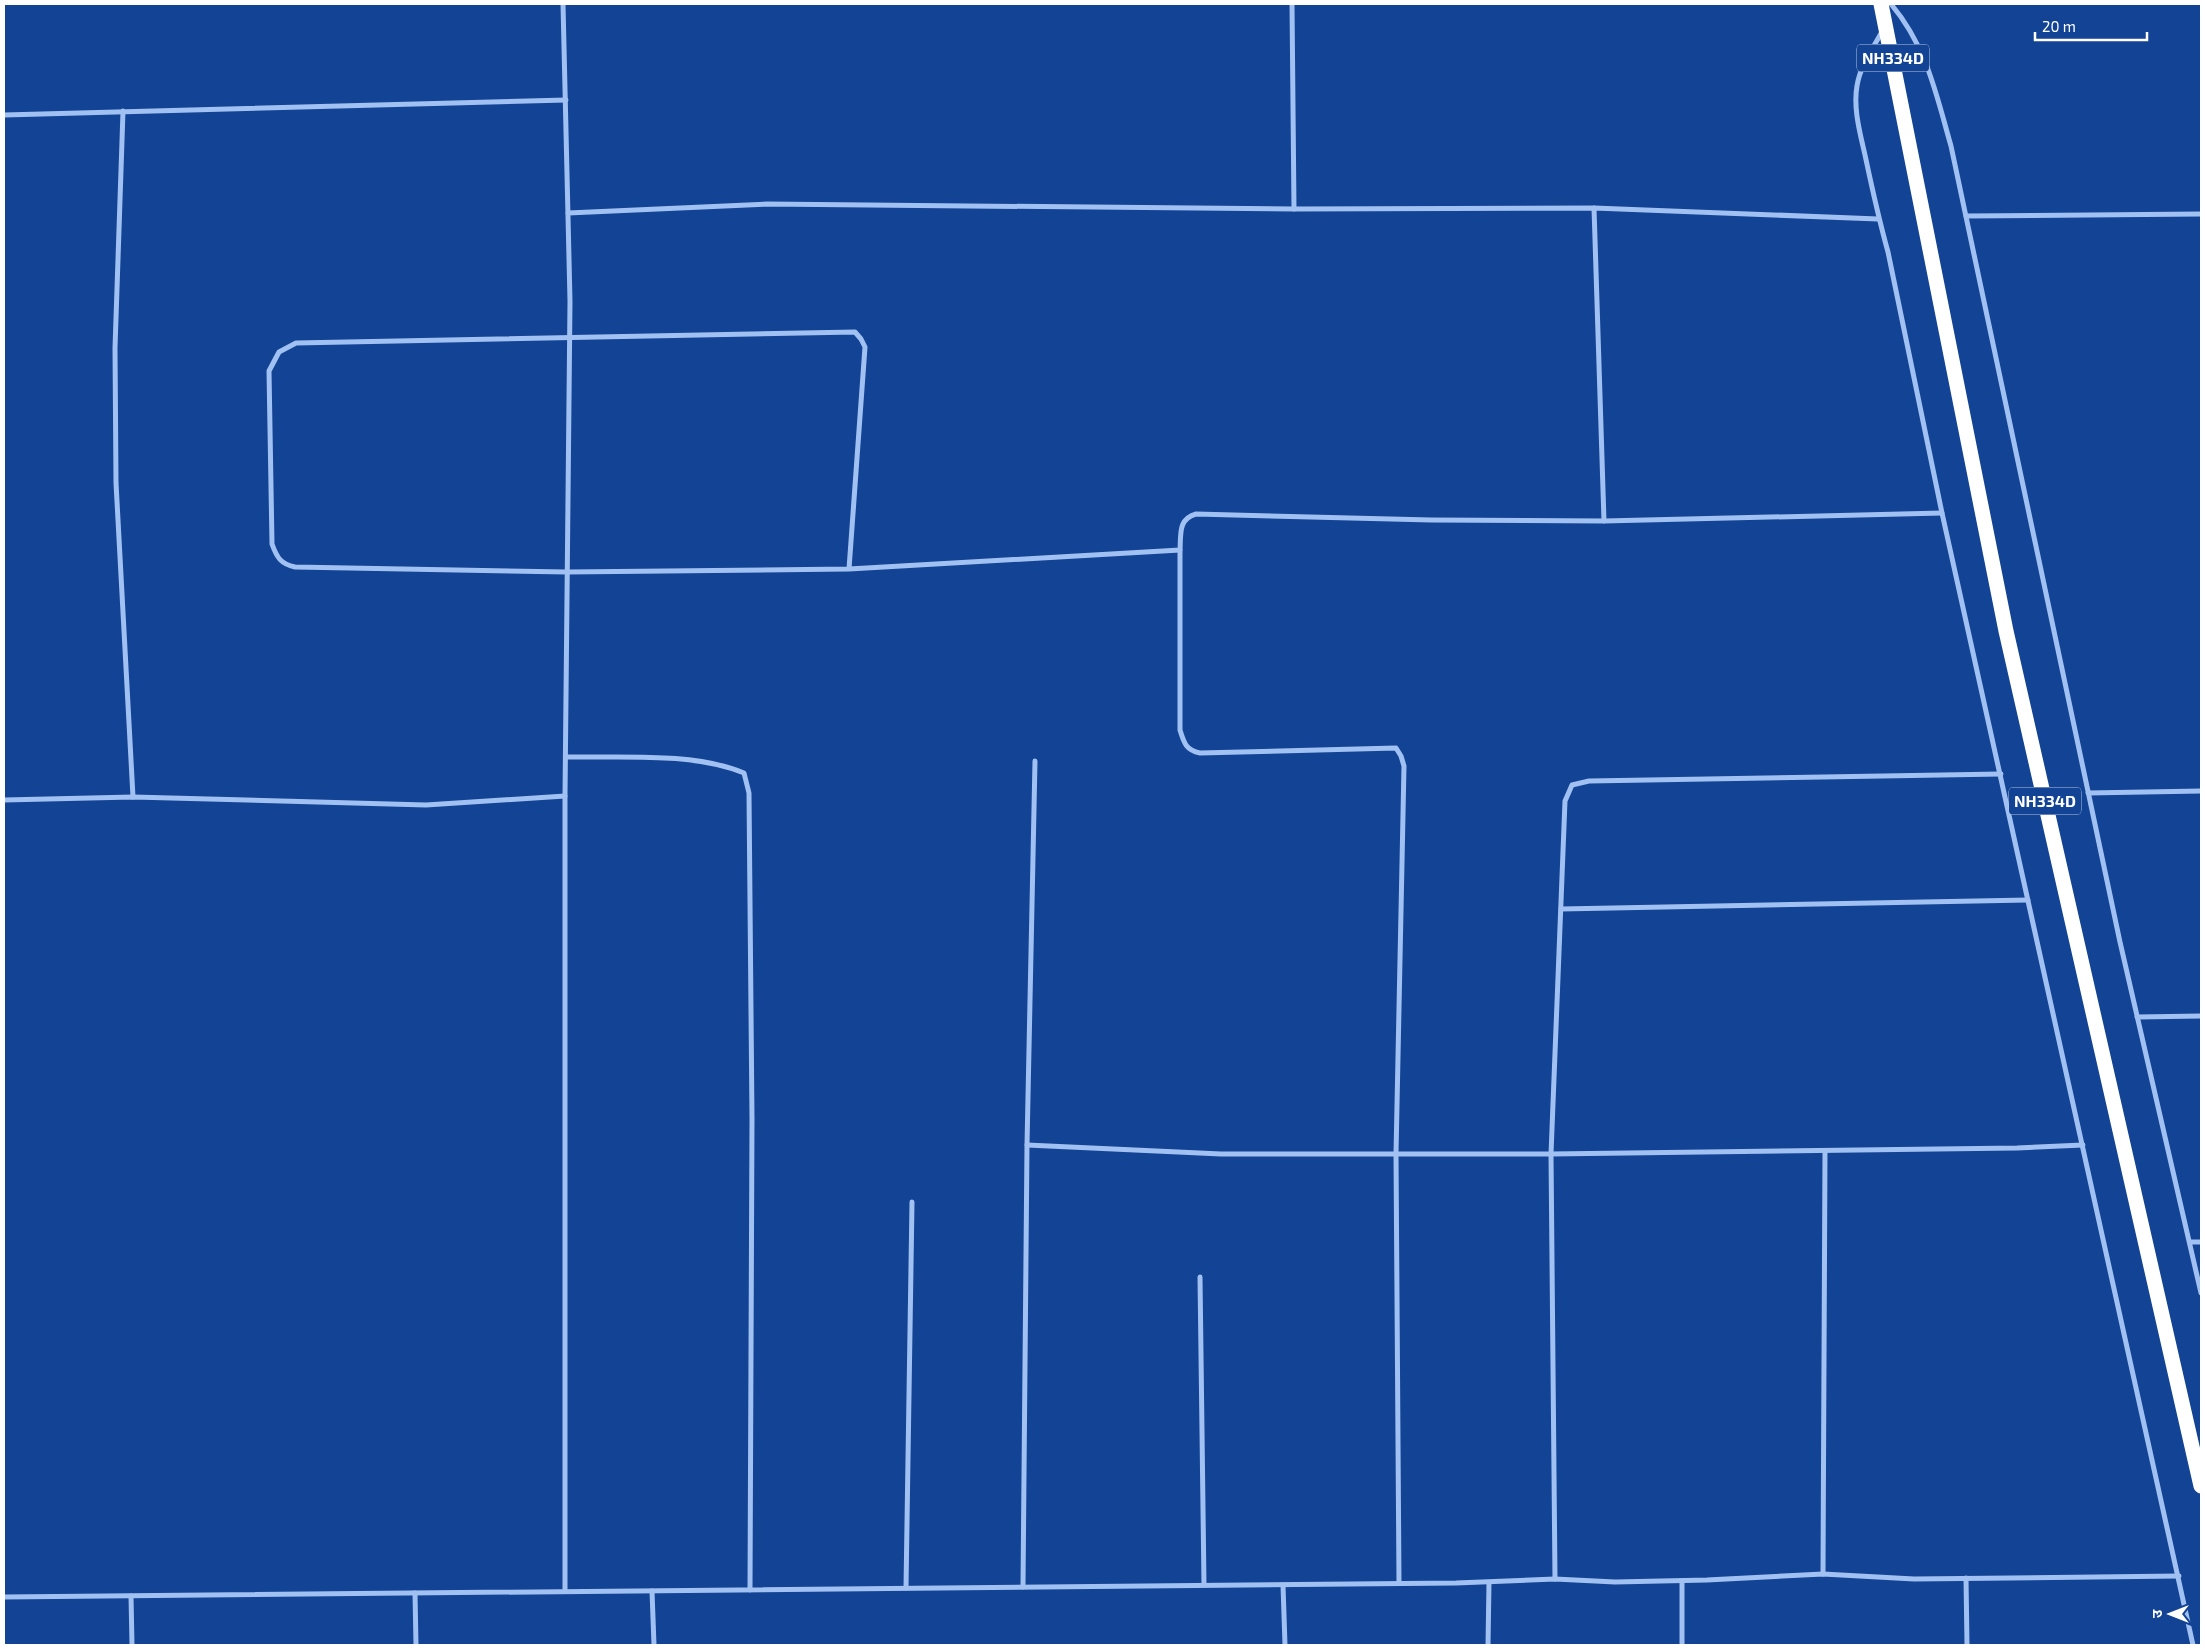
<svg xmlns="http://www.w3.org/2000/svg" width="2205" height="1649" font-family="'Exo 2','Noto Sans Devanagari',sans-serif">
<style>
.lines{fill:none;stroke-linecap:round;stroke-linejoin:round}
.street{stroke:#a1c1f2;stroke-width:5}
.highway{stroke:#fff;stroke-width:15}
.labels{text-anchor:middle;stroke-width:4.5;stroke-linejoin:round;paint-order:stroke}
.shield{fill:#124394;stroke:#b8c7df;stroke-width:1}
.shield-label{font-size:16px;font-weight:bold;fill:#fff}
</style>
<rect width="100%" height="100%" fill="#124394"/>
<g class="lines">
<!-- street -->
<g class="street">
<path d="M 563,4 L 570,301 L 565,796 L 565,1591"/>
<path d="M 1292,4 L 1294,209"/>
<path d="M 1891,4 C 1927,47 1936,94 1951,146 L 2120,942 L 2201,1293"/>
<path d="M 1883,30 C 1873,48 1860,66 1857,86 C 1853,108 1860,133 1865,155 C 1872,188 1879,220 1888,252 L 1942,513 L 2193,1645"/>
<path d="M 123,111 L 115,348 L 116,483 L 133,797"/>
<path d="M 4,115 L 566,100"/>
<path d="M 1594,208 L 1604,521"/>
<path d="M 568,213 L 767,204 L 1294,209 L 1594,208 L 1878,219"/>
<path d="M 1966,216 L 2201,214"/>
<path d="M 1180,550 L 1180,730 C 1184,743 1186,750 1200,753 L 1396,748 L 1401,756 L 1404,766 L 1396,1154 L 1399,1583"/>
<path d="M 849,569 L 865,347 L 861,339 L 855,332 L 296,343 L 279,352 L 269,371 L 272,544 C 277,558 281,564 295,567 L 567,572 L 849,569 L 1180,550 C 1181,534 1178,519 1196,514 L 1431,520 L 1604,521 L 1942,513"/>
<path d="M 566,757 C 620,758 694,752 744,773 L 749,793 L 752,1119 L 750,1590"/>
<path d="M 2088,793 L 2201,791"/>
<path d="M 4,800 L 133,797 L 426,805 L 565,796"/>
<path d="M 1561,909 L 2028,900"/>
<path d="M 2137,1017 L 2201,1016"/>
<path d="M 1027,1145 L 1221,1154 L 1551,1154 L 2017,1148 L 2083,1145"/>
<path d="M 2191,1242 L 2201,1242"/>
<path d="M 1200,1277 L 1204,1585"/>
<path d="M 1823,1574 L 1825,1151"/>
<path d="M 1966,1578 L 1967,1645"/>
<path d="M 1555,1579 L 1551,1154 L 1565,801 L 1572,785 L 1589,781 L 2001,774"/>
<path d="M 1682,1581 L 1682,1645"/>
<path d="M 1283,1585 L 1285,1645"/>
<path d="M 1023,1587 L 1027,1145 L 1035,761"/>
<path d="M 906,1588 L 912,1202"/>
<path d="M 652,1591 L 654,1645"/>
<path d="M 415,1593 L 416,1645"/>
<path d="M 131,1596 L 132,1645"/>
<path d="M 4,1597 L 1456,1583 L 1555,1579 L 1615,1582 L 1707,1580 L 1823,1574 L 1914,1579 L 2179,1576"/>
<path d="M 1488,1645 L 1489,1583"/>
</g>
<!-- highway -->
<path class="highway" d="M 1881,4 L 2006,631 L 2201,1486"/>
</g>
<g class="labels">
<!-- shield labels -->
<g class="shield">
<rect x="1857" y="44.5" width="72" height="27" rx="4"/>
<rect x="2009" y="787.5" width="72" height="27" rx="4"/>
</g>
<g class="shield-label">
<text x="1893" y="64">NH334D</text>
<text x="2045" y="807">NH334D</text>
</g>
</g>
<!-- border -->
<rect width="2205" height="1649" fill="none" stroke="#ffffff" stroke-width="10"/>
<!-- north arrow -->
<g transform="translate(2170 1614) rotate(270)" stroke="#124394" stroke-width="4" paint-order="stroke">
<path d="M0-4L9 19L0 12L-9 19Z" fill="#ffffff"/>
<text y="-8" font-size="14" font-weight="bold" text-anchor="middle" fill="#ffffff">उ</text>
</g>
<!-- scale -->
<path d="M2035 32v8h112v-8" fill="none" stroke="#ffffff" stroke-width="2.5"/>
<text x="2042" y="32" font-size="15" fill="#ffffff" stroke="#124394" stroke-width="4" paint-order="stroke">20 m</text>
</svg>
